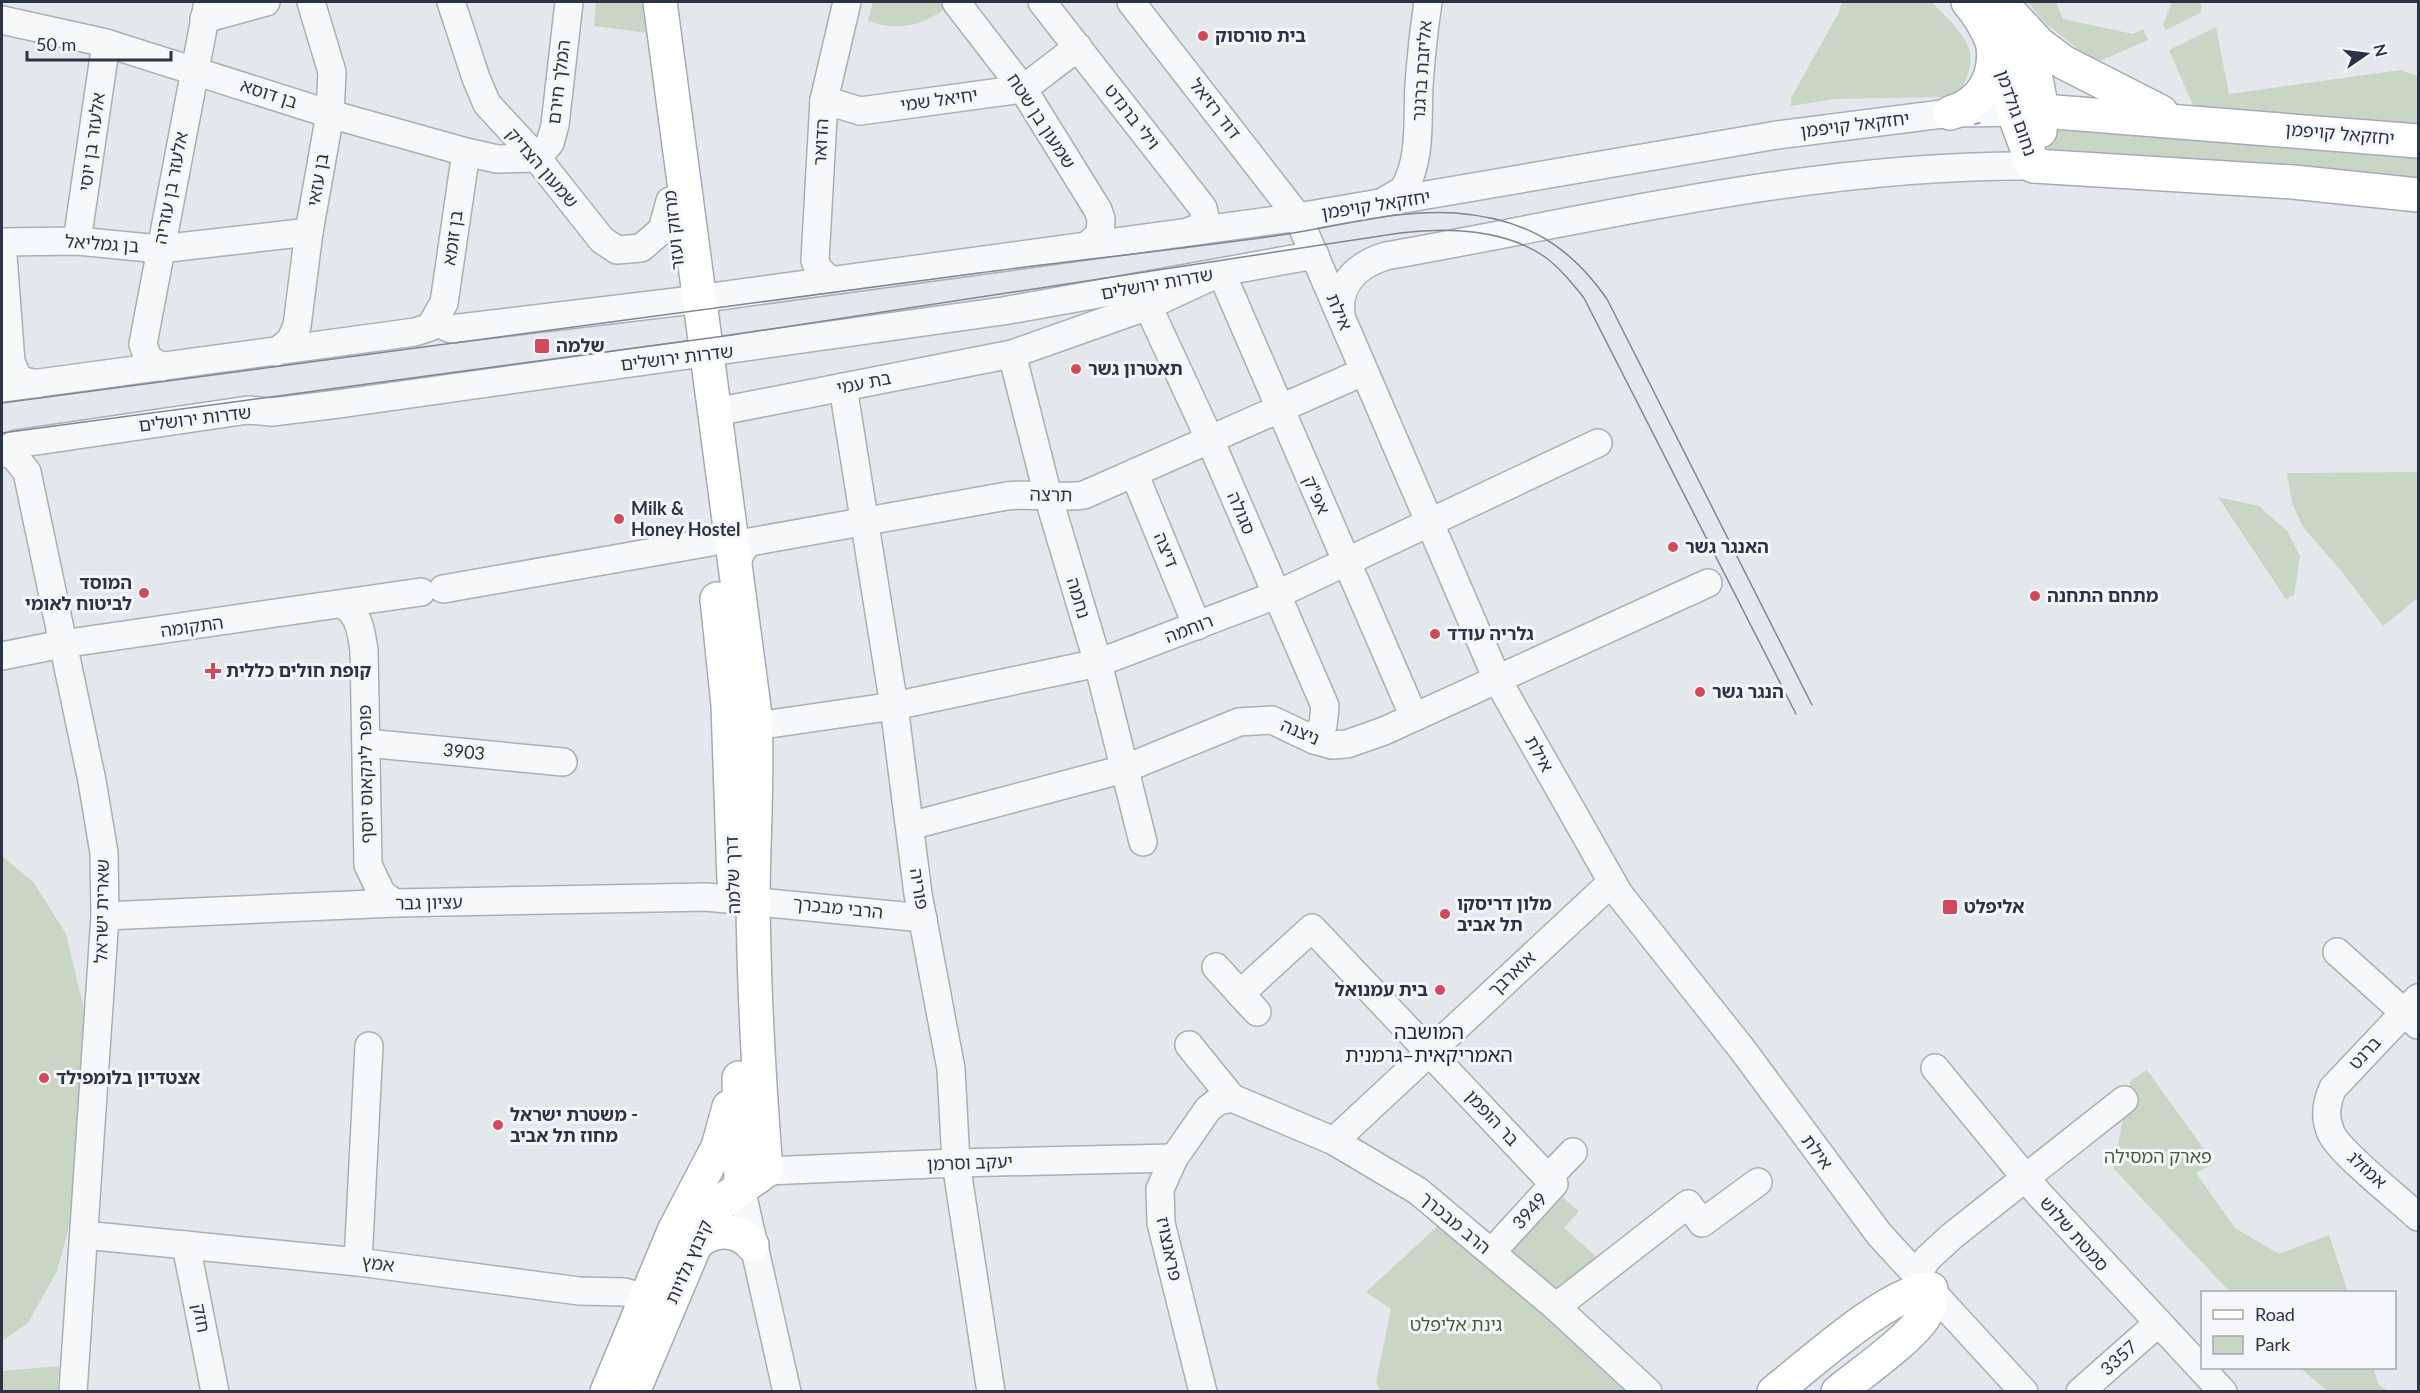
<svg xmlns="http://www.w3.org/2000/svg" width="2420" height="1393" font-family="Lato,'Noto Sans Hebrew',sans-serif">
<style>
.green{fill:#c9d6c5}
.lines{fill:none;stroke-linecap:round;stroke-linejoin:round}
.minor-casing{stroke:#a9aeb7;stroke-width:30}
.major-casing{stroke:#a3abb8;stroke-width:36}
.minor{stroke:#f7f8fa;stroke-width:27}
.major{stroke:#fff;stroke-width:33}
.tram{stroke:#7d8696;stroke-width:1.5}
.poi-dot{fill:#d1495b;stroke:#f4f6f9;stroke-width:2}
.labels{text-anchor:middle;stroke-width:6;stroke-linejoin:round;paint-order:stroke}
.poi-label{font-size:18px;font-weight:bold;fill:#2b3445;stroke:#f4f6f9;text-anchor:start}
.street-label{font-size:18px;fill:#2b3445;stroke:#f4f6f9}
.park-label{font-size:18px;fill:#3f6138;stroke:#f4f6f9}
.neighbourhood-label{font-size:20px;fill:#1d2536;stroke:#f4f6f9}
</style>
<rect width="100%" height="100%" fill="#e4e7ec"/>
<!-- green -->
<g class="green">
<path d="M 596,2 L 651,2 L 656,34 L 594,26 Z"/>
<path d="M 873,2 L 948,2 L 950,4 C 926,26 898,32 868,21 Z"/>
<path d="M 1842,2 L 1932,2 C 1960,33 1986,48 1960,91 L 1941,97 L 1834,99 L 1791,106 L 1791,98 L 1838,14 Z"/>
<path d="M 2028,2 L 2056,2 L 2063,19 L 2133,34 L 2143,29 L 2148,40 L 2095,63 L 2044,22 Z"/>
<path d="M 2172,2 L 2199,2 L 2202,7 L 2200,13 L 2166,30 L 2163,25 Z"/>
<path d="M 2216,27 L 2229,94 L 2400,70 L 2418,76 L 2418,130 L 2196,112 L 2169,50 Z"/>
<path d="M 2050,123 L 2418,151 L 2418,186 L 2045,158 L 2049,145 Z"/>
<path d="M 2418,472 L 2418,598 L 2383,626 L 2343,573 L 2303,527 L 2292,503 L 2287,473 Z"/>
<path d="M 2218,497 L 2259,506 L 2287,531 L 2300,556 L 2294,595 L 2286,599 Z"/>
<path d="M 2,856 L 34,883 L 66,934 L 85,1014 L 87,1114 L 70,1224 L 57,1271 L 28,1323 L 2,1341 Z"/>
<path d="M 2147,1070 L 2214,1163 L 2196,1173 L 2235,1228 L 2279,1254 L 2329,1235 L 2348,1292 L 2230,1292 L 2113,1168 L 2131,1080 Z"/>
<path d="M 1560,1195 L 1579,1211 L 1564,1228 L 1597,1257 L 1553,1292 L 1511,1251 Z"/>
<path d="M 1441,1223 L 1632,1391 L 1380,1391 L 1376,1382 L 1391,1309 L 1366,1292 Z"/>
<path d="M 59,1366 L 58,1391 L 2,1391 L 2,1371 Z"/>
<path d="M 2300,1368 L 2373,1368 L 2379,1385 L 2388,1391 L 2328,1391 Z"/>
</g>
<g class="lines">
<!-- minor casing -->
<g class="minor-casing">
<g id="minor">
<path d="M 451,2 L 476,78 L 487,104 L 537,158 L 602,240 L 617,250 L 641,248 L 662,230 L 670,201"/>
<path d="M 956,2 L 1023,89 L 1098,210 L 1101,219 L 1100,234 L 1088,245"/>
<path d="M 1042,2 L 1203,208 L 1206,222 L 1200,228 L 1192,230"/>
<path d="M 1131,2 L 1298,217 L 1497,679 L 1619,894 L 1742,1049 L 1879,1234 L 2024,1392"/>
<path d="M 204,19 L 266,2"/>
<path d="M 2,20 L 106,43 L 330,114 L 466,152 L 497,159 L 537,158"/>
<path d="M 824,100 L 860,111 L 1023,89 L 1078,47"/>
<path d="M 537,158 L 550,143 L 555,125 L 569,2"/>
<path d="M 1381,203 L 1403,190 C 1422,161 1417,119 1419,85 C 1421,57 1424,29 1428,2"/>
<path d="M 77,241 L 106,43"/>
<path d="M 2,242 L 77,241 L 160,249 L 309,232"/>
<path d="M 2,242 L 11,362 L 19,380 L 37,384"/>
<path d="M 829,279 L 818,269 L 815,260 L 824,100 L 847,2"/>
<path d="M 1141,291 L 1210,440 L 1325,706 L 1323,725 L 1314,740"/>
<path d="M 1341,315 C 1337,283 1357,265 1386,256 C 1600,218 1815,164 2034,166"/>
<path d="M 435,322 L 451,329 L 676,302 L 1298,217 L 1777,135 L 1950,113 L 2033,112"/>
<path d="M 276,352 L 290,341 L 297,326 L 309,232 L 330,114 L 332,72 L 311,2"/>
<path d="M 1012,354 L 1048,496 L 1098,663 L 1143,842"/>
<path d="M 162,367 L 148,358 L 143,344 L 208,2"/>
<path d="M 843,387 L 894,706 L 918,894 L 951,1069 L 956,1163 L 991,1392"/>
<path d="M 2,388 L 415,332 L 430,327 L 444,303 L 466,152"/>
<path d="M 716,412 L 1012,354 L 1148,306 L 1221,272 L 1414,717"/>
<path d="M 2,451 L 16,444 L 248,410 L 272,412 L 338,404 L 1003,311 L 1315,255"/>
<path d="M 2,451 L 15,457 L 27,472 L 92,781 L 104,853 L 105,916 L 73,1392"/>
<path d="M 1134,473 L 1197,626"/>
<path d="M 735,571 L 741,551 L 750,542 L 1007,496 C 1033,493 1058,499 1084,495 L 1363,372"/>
<path d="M 443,589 L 711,542"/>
<path d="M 344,605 C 360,616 361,632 364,650 L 368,865 L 382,894 L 395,903"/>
<path d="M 2,656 L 62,644 L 421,592"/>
<path d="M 755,715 L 761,722 L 770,724 L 894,706 L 1098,663 L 1276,595 L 1598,443"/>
<path d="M 366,743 L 563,762"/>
<path d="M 910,826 L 1124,769 L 1239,722 L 1272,720 L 1314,740 L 1332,745 L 1347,744 L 1384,731 L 1708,583"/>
<path d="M 105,916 L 395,903 L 706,897 L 923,918"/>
<path d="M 2337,952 L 2418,1025"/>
<path d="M 1216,967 L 1257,1012"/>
<path d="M 1240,994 L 1312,928 L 1548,1178"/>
<path d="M 2418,998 L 2333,1088 C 2326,1103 2324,1117 2331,1133 C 2340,1153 2399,1199 2418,1217"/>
<path d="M 1189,1045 L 1232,1098 L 1334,1141 L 1418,1191 L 1556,1307 L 1648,1392"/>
<path d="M 1935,1068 L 2039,1194 L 2223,1392"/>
<path d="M 1334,1141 L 1612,882"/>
<path d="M 766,1171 L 956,1163 L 1174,1158"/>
<path d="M 741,1188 L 787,1392"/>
<path d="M 84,1235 L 358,1262 L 579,1291 L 625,1292 L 666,1305"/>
<path d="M 1500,1243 L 1554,1184 L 1548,1178 L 1573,1152"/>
<path d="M 186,1245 L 215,1392"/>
<path d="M 358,1262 L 369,1046"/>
<path d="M 1918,1274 L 1927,1259 L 1952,1236 L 2124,1100"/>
<path d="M 1556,1307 L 1688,1204 L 1702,1223 L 1758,1182"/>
<path d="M 1203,1392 L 1161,1223 L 1160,1189 L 1174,1158 L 1208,1109 L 1218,1101 L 1232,1098"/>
<path d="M 2080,1392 L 2157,1324"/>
</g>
</g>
<!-- major casing -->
<g class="major-casing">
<g id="major">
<path d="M 660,2 L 755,715 C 758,778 753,840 753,902 C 754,992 759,1082 766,1171"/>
<path d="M 1968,2 C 1996,33 2002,75 2014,113 C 2020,131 2027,148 2034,166"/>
<path d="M 2004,6 L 2039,44 L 2063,62 L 2161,112"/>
<path d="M 2015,26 C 2031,57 2045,97 2040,131"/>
<path d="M 2043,111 L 2418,141"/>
<path d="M 1950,113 C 1982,104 1997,77 1993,45"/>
<path d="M 2034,166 L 2293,182 L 2418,195"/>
<path d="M 717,599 L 728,705 L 734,880"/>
<path d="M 739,1078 L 741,1188"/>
<path d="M 694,1246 C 709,1229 736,1226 752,1245"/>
<path d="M 607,1392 L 674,1231 L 718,1147 L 729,1107"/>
<path d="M 633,1392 L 707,1217 L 729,1196 L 759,1176"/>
<path d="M 1774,1392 C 1809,1365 1890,1290 1931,1289 C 1931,1297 1931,1304 1927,1312 C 1915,1336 1861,1373 1838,1392"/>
</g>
</g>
<!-- minor -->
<use href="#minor" class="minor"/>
<!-- major -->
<use href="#major" class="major"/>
<!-- tram -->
<g class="tram">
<path d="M 1975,124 L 1980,123"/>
<path d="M 2,403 C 327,360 653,319 979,273 C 1077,260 1176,250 1274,236 C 1333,228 1395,209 1455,213 C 1523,218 1568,243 1607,299 L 1812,705"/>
<path d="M 2,433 L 732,335 L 1400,233 C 1447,227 1505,229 1545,257 C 1560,268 1572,283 1584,298 L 1796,714"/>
</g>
</g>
<!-- markers -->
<g class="poi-dot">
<circle cx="1203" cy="36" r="6"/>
<rect x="534" y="338" width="16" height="16" rx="3"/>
<circle cx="1076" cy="369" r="6"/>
<circle cx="619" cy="519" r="6"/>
<circle cx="1673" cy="547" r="6"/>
<circle cx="144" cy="593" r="6"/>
<circle cx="2035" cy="596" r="6"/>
<circle cx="1435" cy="634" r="6"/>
<path d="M210 662h6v6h6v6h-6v6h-6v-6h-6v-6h6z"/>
<circle cx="1700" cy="692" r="6"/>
<rect x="1942" y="899" width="16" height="16" rx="3"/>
<circle cx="1445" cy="914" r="6"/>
<circle cx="1440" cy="990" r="6"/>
<circle cx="44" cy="1078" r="6"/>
<circle cx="498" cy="1125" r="6"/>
</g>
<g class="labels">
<!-- poi labels -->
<g class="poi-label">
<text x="1215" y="42">בית סורסוק</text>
<text x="556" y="352">שלמה</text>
<text x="1088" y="375">תאטרון גשר</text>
<text x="631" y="515">Milk &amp;<tspan x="631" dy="21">Honey Hostel</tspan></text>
<text x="1685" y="553">האנגר גשר</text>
<text x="132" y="589" text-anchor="end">המוסד<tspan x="132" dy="21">לביטוח לאומי</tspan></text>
<text x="2047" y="602">מתחם התחנה</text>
<text x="1447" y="640">גלריה עודד</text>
<text x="226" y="677">קופת חולים כללית</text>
<text x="1712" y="698">הנגר גשר</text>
<text x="1457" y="910">מלון דריסקו<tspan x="1457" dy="21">תל אביב</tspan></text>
<text x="1964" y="913">אליפלט</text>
<text x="1428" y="996" text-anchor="end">בית עמנואל</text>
<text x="56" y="1084">אצטדיון בלומפילד</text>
<text x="510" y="1121">משטרת ישראל -<tspan x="510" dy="21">מחוז תל אביב</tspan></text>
</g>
<!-- street labels -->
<g class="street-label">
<text transform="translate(1422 71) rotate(-86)" y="6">אליזבת ברגנר</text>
<text transform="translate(559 82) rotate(-83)" y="6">המלך חירם</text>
<text transform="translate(269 94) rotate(18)" y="6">בן דוסא</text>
<text transform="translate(939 100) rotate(-8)" y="6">יחיאל שמי</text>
<text transform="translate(1215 109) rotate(52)" y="6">דוד רזיאל</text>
<text transform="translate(2016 113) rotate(71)" y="6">נחום גולדמן</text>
<text transform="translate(1132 117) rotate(52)" y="6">וילי ברנדט</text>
<text transform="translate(1041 121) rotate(57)" y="6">שמעון בן שטח</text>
<text transform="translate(1855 125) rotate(-7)" y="6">יחזקאל קויפמן</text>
<text transform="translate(2340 134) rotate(5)" y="6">יחזקאל קויפמן</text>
<text transform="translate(92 142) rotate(-82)" y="6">אלעזר בן יוסי</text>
<text transform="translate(821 142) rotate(-87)" y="6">הדואר</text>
<text transform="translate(542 168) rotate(49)" y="6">שמעון הצדיק</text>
<text transform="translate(318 180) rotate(-80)" y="6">בן עזאי</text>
<text transform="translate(171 188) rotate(-79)" y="6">אלעזר בן עזריה</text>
<text transform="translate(1376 205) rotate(-9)" y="6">יחזקאל קויפמן</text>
<text transform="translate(674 230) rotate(-96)" y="6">מרזוק ועזר</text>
<text transform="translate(453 238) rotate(-82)" y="6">בן זומא</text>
<text transform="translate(102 244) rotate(4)" y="6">בן גמליאל</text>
<text transform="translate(1157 284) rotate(-10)" y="6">שדרות ירושלים</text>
<text transform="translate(1339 312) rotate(67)" y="6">אילת</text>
<text transform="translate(677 358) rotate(-7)" y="6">שדרות ירושלים</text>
<text transform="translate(864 383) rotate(-11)" y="6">בת עמי</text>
<text transform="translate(195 419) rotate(-7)" y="6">שדרות ירושלים</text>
<text transform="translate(1051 495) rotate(1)" y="6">תרצה</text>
<text transform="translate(1316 495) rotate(66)" y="6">אפ"ק</text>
<text transform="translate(1241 513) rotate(67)" y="6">סגולה</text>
<text transform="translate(1166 550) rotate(68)" y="6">דיצה</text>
<text transform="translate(1078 598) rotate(73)" y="6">נחמה</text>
<text transform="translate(192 627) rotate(-8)" y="6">התקומה</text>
<text transform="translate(1189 629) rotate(-21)" y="6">רוחמה</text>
<text transform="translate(1300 732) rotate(23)" y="6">ניצנה</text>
<text transform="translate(464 752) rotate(6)" y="6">3903</text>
<text transform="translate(1539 754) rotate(61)" y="6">אילת</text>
<text transform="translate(366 774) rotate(-91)" y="6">פופר לינקאוס יוסף</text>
<text transform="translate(733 875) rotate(-92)" y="6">דרך שלמה</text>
<text transform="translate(919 889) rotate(81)" y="6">פוריה</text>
<text transform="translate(429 903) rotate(-1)" y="6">עציון גבר</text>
<text transform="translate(838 908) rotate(6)" y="6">הרבי מבכרך</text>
<text transform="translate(102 911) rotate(-89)" y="6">שארית ישראל</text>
<text transform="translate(1512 974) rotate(-43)" y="6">אוארבך</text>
<text transform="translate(2365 1053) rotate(-47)" y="6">ברנט</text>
<text transform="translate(1492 1118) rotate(47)" y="6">בר הופמן</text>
<text transform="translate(1817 1152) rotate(53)" y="6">אילת</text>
<text transform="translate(970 1163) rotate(-2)" y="6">יעקב וסרמן</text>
<text transform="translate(2367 1170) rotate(42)" y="6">אמזלג</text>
<text transform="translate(1530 1211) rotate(-48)" y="6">3949</text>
<text transform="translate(1455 1223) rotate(40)" y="6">הרב מבכרך</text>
<text transform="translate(2074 1234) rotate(48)" y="6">סמטת שלוש</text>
<text transform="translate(1169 1249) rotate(78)" y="6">פראנצויז</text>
<text transform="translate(689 1262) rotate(-66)" y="6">קיבוץ גלויות</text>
<text transform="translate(378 1264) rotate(7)" y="6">אמץ</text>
<text transform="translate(201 1318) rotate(79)" y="6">חזק</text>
<text transform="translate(2119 1358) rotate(-42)" y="6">3357</text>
</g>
<!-- park labels -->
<g class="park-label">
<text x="2158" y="1163">פארק המסילה</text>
<text x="1456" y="1331">גינת אליפלט</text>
</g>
<!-- neighbourhood labels -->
<g class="neighbourhood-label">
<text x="1429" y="1039">המושבה<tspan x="1429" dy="23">האמריקאית–גרמנית</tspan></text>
</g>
</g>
<!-- border -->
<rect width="2420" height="1393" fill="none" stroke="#2b3445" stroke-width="6"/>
<!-- legend -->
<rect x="2201" y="1291" width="195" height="78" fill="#f4f6f9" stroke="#a4a8b1" stroke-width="1.5"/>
<rect x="2213" y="1310" width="30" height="9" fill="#ffffff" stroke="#a4a8b1" stroke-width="1.5"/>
<text x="2255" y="1321" font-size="18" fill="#2b3445">Road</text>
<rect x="2213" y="1336" width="30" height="18" fill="#c9d6c5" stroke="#a4a8b1" stroke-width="1.5"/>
<text x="2255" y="1351" font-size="18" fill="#2b3445">Park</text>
<!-- north arrow -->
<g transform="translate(2366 54) rotate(76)" stroke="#f4f6f9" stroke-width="4.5" paint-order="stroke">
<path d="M0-4.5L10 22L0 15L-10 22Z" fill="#2b3445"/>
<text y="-9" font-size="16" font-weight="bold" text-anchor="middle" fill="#2b3445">N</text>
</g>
<!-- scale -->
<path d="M27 51v9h144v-9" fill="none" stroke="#2b3445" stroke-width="3"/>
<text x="36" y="51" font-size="18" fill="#2b3445" stroke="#f4f6f9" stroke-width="4.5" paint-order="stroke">50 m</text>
</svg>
